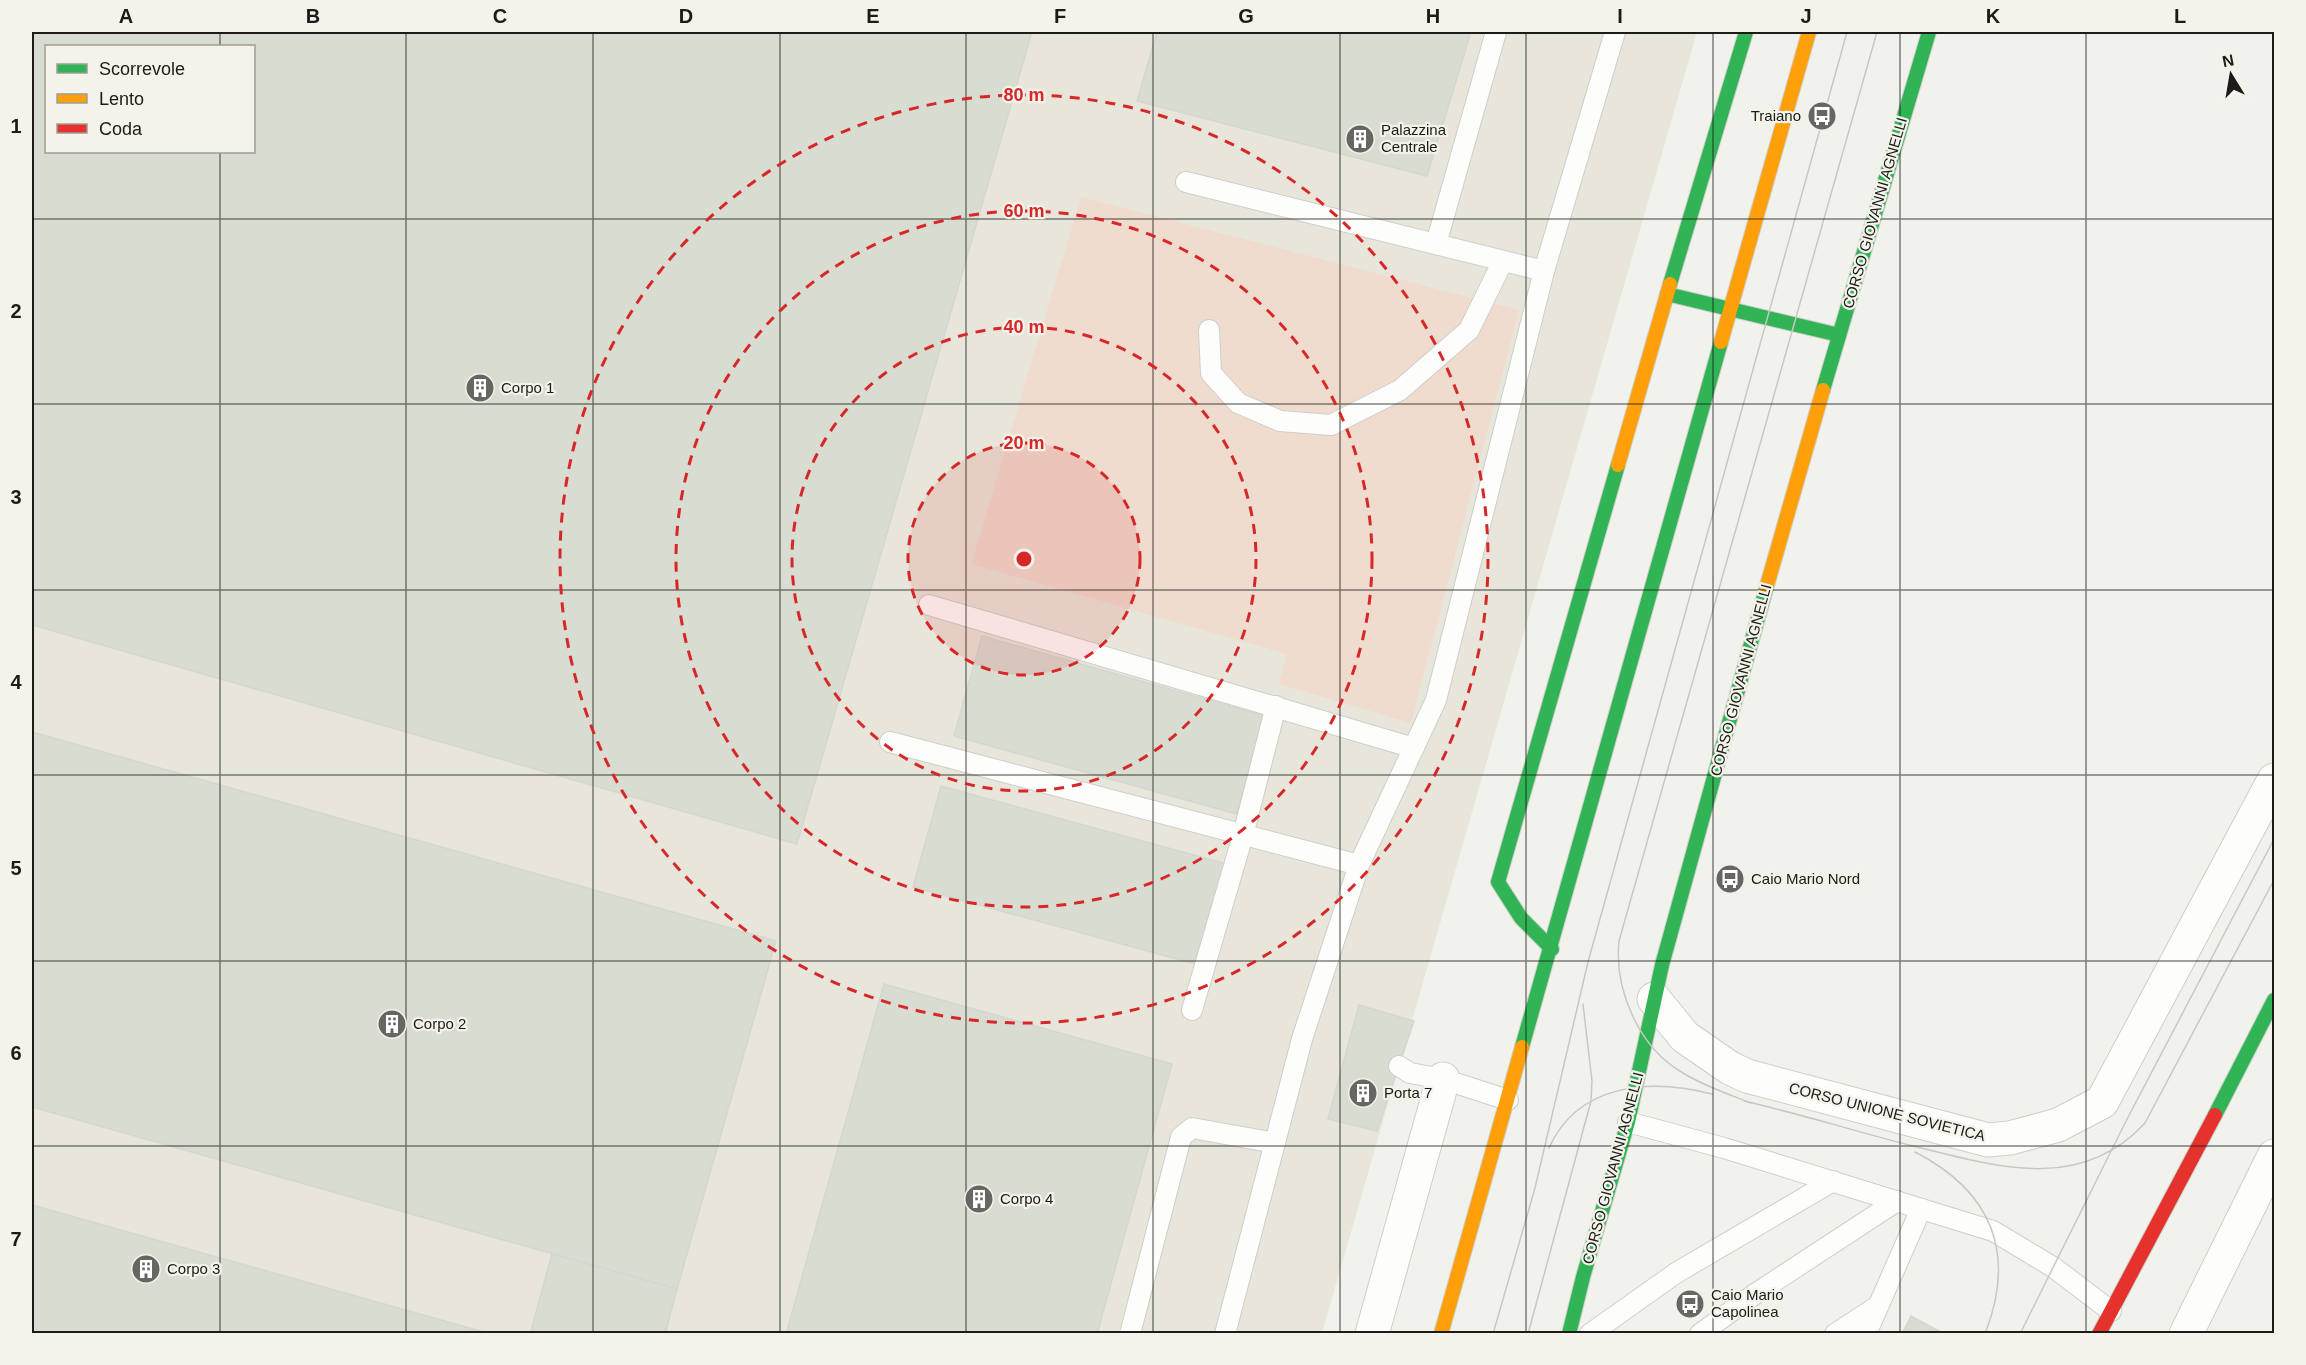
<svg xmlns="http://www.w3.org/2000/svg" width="2306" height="1365" font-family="Helvetica,sans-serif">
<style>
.built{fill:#e8e6db;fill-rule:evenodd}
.green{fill:#f0dbcf}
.building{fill:#d9dcd1;stroke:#d5d6d2;stroke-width:1.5;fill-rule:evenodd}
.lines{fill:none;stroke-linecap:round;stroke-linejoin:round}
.lane-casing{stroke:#cececa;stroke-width:22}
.street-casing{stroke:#cececa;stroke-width:35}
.fast-casing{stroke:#cececa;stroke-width:16}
.slow-casing{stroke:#cececa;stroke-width:16}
.jam-casing{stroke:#cececa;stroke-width:16}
.lane{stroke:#fdfdfc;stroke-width:20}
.street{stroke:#fdfdfc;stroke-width:33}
.fast{stroke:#30b455;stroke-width:14}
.slow{stroke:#ff9f0a;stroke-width:14}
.jam{stroke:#e5322d;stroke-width:14}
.tram{stroke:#c7c7c5;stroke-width:1.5}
.grid{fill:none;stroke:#1c1b18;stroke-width:1.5;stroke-opacity:0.55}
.ring{fill:none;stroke:#d62828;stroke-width:3;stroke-dasharray:10 8}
.labels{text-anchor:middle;stroke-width:4.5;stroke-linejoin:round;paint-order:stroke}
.poi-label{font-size:15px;fill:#1c1b18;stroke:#f4f3eb;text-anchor:start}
.street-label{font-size:15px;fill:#1c1b18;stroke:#f4f3eb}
.centre{fill:#d62828;stroke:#f4f3eb;stroke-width:3}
.ring-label{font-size:18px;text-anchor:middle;font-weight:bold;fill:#d62828;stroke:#f4f3eb;stroke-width:4.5;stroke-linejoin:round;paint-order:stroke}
.neatline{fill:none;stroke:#1c1b18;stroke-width:2}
.grid-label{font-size:20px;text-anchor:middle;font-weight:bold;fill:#1c1b18}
</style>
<rect width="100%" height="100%" fill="#f2f2ed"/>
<!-- built -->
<path class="built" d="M 32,32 L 1697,32 L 1322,1333 L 32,1333 ZM 46,46 L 254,46 L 254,152 L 46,152 Z"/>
<!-- green -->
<path class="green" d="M 1081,197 L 1519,310 L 1411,723 L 1279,684 L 1287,654 L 971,564 Z"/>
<!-- building -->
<g class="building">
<path d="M 32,32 L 1032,32 L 797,844 L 32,625 ZM 46,46 L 254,46 L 254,152 L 46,152 Z"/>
<path d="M 1157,32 L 1471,32 L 1427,176 L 1137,101 Z"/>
<path d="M 982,636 L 1265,716 L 1237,814 L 954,736 Z"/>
<path d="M 32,732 L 776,941 L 677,1289 L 32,1107 Z"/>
<path d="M 941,786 L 1227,864 L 1199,965 L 913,887 Z"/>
<path d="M 884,984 L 1172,1064 L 1097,1334 L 786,1334 Z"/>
<path d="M 1359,1005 L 1414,1021 L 1377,1131 L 1328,1119 Z"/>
<path d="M 32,1205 L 491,1334 L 32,1334 Z"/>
<path d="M 552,1254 L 677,1289 L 665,1334 L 530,1334 Z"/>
<path d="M 1911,1316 L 1944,1334 L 1902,1334 Z"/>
</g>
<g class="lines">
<!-- lane casing -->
<g class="lane-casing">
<g id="lane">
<path d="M 1186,182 L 1544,271"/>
<path d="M 1436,244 L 1496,32"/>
<path d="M 1209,330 L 1211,373 L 1238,403 L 1280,421 L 1331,425 L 1400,390 L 1469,330 L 1503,261"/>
<path d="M 929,605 L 1414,748"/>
<path d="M 890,742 L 1359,865"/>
<path d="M 1192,1010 L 1243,835 L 1276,706"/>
<path d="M 1399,1066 L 1410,1073 L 1443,1079 L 1508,1100"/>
<path d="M 1628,1122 L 1724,1148 L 1993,1231 L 2053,1267 L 2111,1311"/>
<path d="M 1130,1334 L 1181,1137 L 1192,1128 L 1275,1143"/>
<path d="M 1225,1334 L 1302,1039 L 1359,865 L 1436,700 L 1544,271 L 1615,32"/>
<path d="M 1590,1334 L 1676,1273 L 1833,1181"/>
<path d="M 1700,1334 L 1755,1294 L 1897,1201"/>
<path d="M 1835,1334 L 1878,1306"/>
<path d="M 1866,1334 L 1921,1209"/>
</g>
</g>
<!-- street casing -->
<g class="street-casing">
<g id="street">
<path d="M 1654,999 L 1685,1037 L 1730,1068 L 1747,1076 L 1988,1140 L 2010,1138 L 2058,1125 L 2102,1102 L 2274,780"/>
<path d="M 1372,1334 L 1443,1079"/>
<path d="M 2186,1334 L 2274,1156"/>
</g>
</g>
<!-- fast casing -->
<g class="fast-casing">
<g id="fast">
<path d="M 1670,284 L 1746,32"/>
<path d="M 1667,294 L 1839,335"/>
<path d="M 1823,390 L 1929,32"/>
<path d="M 1552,949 L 1521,918 L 1498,882 L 1618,465"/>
<path d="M 1522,1047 L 1721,342"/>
<path d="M 2215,1115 L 2274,1000"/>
<path d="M 1569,1334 L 1583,1277 L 1628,1122 L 1662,965 L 1766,589"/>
</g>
</g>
<!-- slow casing -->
<g class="slow-casing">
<g id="slow">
<path d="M 1721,342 L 1809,32"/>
<path d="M 1618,465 L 1670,284"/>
<path d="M 1766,589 L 1823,390"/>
<path d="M 1441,1334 L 1522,1047"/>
</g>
</g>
<!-- jam casing -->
<g class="jam-casing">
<path id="jam" d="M 2099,1334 L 2215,1115"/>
</g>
<!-- lane -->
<use href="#lane" class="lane"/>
<!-- street -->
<use href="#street" class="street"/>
<!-- fast -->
<use href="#fast" class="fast"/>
<!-- slow -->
<use href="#slow" class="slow"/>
<!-- jam -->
<use href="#jam" class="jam"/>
<!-- tram -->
<g class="tram">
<path d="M 1744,1101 C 1801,1114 1857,1132 1913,1146 C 1994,1166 2080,1194 2145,1123 L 2274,880"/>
<path d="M 1751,1103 C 1728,1094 1704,1086 1683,1073 C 1639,1048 1614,990 1619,941 L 1877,32"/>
<path d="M 1549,1148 C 1578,1083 1651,1078 1712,1094"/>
<path d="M 1915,1152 C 1991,1191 2017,1252 1985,1334"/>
<path d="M 1493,1334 L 1535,1188 L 1588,962 L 1847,32"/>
<path d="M 1528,1334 L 1591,1101 L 1592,1081 L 1583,1004"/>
<path d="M 2020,1334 L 2125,1123 L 2274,839"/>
</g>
</g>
<!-- grid -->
<path class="grid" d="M 220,32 L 220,46M 406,32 L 406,1334M 593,32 L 593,1334M 780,32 L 780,1334M 966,32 L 966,1334M 1153,32 L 1153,1334M 1340,32 L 1340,1334M 1526,32 L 1526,1334M 1713,32 L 1713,1334M 1900,32 L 1900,1334M 2086,32 L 2086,1334M 220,152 L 220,1334M 32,219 L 2274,219M 32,404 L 2274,404M 32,590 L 2274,590M 32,775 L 2274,775M 32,961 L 2274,961M 32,1146 L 2274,1146"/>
<!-- distance rings -->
<circle cx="1024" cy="559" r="116" fill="#d62828" fill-opacity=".12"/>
<g class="ring">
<circle cx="1024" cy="559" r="116"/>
<circle cx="1024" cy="559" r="232"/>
<circle cx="1024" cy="559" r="348"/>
<circle cx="1024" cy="559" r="464"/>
</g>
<!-- icons -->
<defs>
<g id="bus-disc" transform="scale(1.5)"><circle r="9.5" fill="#676663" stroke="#f4f3eb"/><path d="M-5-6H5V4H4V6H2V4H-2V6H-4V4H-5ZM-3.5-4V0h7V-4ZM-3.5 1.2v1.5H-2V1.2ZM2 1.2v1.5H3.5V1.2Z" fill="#fff"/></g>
<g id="building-disc" transform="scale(1.5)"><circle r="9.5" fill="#676663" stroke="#f4f3eb"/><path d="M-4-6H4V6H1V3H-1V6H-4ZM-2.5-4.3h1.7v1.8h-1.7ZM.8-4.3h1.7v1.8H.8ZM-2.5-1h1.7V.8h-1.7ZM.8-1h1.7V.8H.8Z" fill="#fff"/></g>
</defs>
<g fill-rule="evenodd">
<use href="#bus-disc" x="1822" y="116"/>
<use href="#building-disc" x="1360" y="139"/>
<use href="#building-disc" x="480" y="388"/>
<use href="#bus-disc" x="1730" y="879"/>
<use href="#building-disc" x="392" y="1024"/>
<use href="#building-disc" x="1363" y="1093"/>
<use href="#building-disc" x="979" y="1199"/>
<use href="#building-disc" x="146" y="1269"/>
<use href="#bus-disc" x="1690" y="1304"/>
</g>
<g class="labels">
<!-- poi labels -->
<g class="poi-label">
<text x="1801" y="121" text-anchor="end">Traiano</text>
<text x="1381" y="135">Palazzina<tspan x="1381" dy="17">Centrale</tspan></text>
<text x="501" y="393">Corpo 1</text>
<text x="1751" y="884">Caio Mario Nord</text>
<text x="413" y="1029">Corpo 2</text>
<text x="1384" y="1098">Porta 7</text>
<text x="1000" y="1204">Corpo 4</text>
<text x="167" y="1274">Corpo 3</text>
<text x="1711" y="1300">Caio Mario<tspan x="1711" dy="17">Capolinea</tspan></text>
</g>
<!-- street labels -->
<g class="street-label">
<text transform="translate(1875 213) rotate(-74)" y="5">CORSO GIOVANNI AGNELLI</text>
<text transform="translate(1741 680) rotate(-75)" y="5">CORSO GIOVANNI AGNELLI</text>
<text transform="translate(1887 1112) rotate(14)" y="5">CORSO UNIONE SOVIETICA</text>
<text transform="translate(1613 1168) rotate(-75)" y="5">CORSO GIOVANNI AGNELLI</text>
</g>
</g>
<circle cx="1024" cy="559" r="9" class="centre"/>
<g class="ring-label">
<text x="1024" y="101">80 m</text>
<text x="1024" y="217">60 m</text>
<text x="1024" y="333">40 m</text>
<text x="1024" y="449">20 m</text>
</g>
<!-- border -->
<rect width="2306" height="1365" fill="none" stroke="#f4f3eb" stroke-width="66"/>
<!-- legend -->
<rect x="45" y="45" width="210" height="108" fill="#f4f3eb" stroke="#9e9d97" stroke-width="1.5"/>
<rect x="57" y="64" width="30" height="9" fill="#30b455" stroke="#9e9d97" stroke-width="1.5"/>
<text x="99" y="75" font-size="18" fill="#1c1b18">Scorrevole</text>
<rect x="57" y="94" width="30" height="9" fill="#ff9f0a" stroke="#9e9d97" stroke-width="1.5"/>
<text x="99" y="105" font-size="18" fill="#1c1b18">Lento</text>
<rect x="57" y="124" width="30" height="9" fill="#e5322d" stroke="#9e9d97" stroke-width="1.5"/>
<text x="99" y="135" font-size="18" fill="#1c1b18">Coda</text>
<!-- north arrow -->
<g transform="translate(2231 75) rotate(349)" stroke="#f4f3eb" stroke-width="4.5" paint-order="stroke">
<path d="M0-4.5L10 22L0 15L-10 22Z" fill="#1c1b18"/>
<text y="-9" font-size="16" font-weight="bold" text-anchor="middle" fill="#1c1b18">N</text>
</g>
<rect x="33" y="33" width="2240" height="1299" class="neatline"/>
<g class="grid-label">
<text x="126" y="23">A</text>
<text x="313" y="23">B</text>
<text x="500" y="23">C</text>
<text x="686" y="23">D</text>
<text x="873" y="23">E</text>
<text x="1060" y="23">F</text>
<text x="1246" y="23">G</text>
<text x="1433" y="23">H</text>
<text x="1620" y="23">I</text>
<text x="1806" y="23">J</text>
<text x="1993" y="23">K</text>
<text x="2180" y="23">L</text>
<text x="16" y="133">1</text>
<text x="16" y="318">2</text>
<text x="16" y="504">3</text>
<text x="16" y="689">4</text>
<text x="16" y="875">5</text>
<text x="16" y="1060">6</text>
<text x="16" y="1246">7</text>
</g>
</svg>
